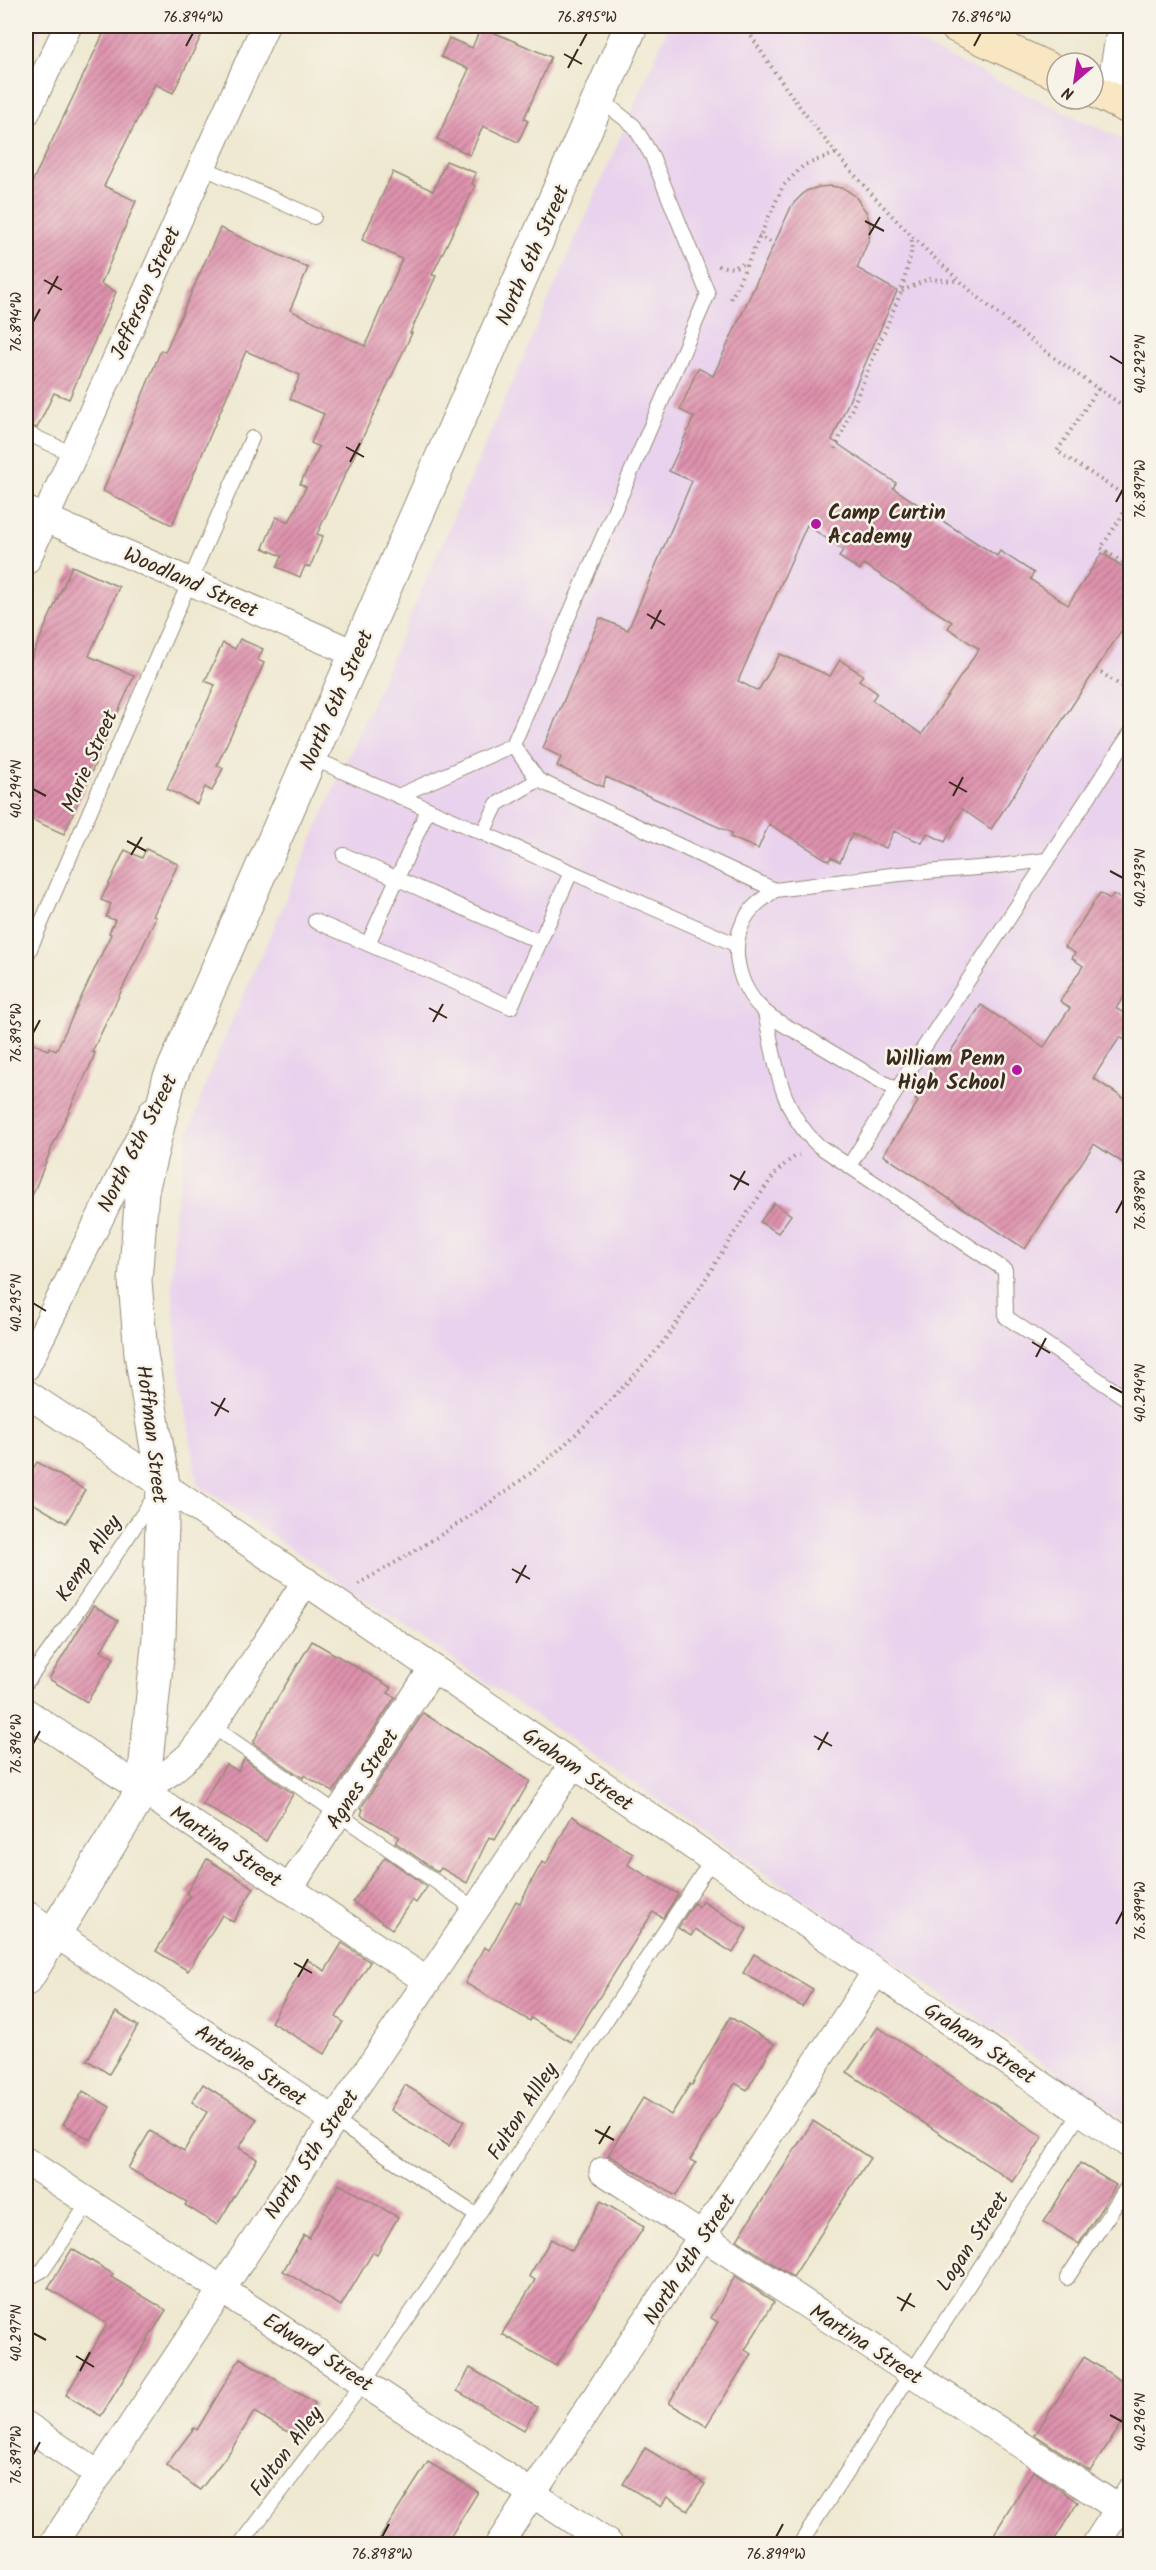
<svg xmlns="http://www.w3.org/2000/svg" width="1156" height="2570" font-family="Kalam,sans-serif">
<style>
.built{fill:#e9d2ed}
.building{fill:url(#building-hatch);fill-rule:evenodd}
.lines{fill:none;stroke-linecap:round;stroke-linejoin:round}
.service-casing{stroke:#958a78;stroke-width:16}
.minor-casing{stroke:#958a78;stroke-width:29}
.tertiary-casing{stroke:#958a78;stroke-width:35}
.secondary-casing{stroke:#958a78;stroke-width:35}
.path{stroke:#958a78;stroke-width:4;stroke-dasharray:1.5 4.5;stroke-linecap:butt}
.service{stroke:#fff;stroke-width:14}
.minor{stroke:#fff;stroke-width:27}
.tertiary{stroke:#fff;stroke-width:33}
.secondary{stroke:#f9e7c3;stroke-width:33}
.ticks{fill:none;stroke:#3b2a1e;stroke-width:2}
.poi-dot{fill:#b5179e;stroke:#f7f3e8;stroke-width:2}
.labels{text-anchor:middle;stroke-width:5;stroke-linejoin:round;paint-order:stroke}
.street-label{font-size:21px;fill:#3b2a1e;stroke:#f7f3e8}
.poi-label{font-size:21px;font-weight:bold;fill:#3b2a1e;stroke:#f7f3e8;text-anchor:start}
.neatline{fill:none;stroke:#3b2a1e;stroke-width:2}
.ticks-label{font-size:15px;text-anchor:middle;fill:#3b2a1e}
</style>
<defs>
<pattern id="building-hatch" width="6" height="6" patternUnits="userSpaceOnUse" patternTransform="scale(1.5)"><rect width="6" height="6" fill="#de92ad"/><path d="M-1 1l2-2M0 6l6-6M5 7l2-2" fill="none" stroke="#b5778c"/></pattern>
</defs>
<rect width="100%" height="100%" fill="#f7f3e8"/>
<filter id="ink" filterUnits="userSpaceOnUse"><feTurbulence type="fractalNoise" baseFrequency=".0167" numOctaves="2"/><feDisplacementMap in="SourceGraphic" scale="12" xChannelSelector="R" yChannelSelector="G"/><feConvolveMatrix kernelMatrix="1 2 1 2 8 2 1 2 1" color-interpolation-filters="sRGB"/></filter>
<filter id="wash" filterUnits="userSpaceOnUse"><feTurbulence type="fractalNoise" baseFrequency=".008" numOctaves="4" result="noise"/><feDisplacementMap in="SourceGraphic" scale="24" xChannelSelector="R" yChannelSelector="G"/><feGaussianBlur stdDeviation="1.35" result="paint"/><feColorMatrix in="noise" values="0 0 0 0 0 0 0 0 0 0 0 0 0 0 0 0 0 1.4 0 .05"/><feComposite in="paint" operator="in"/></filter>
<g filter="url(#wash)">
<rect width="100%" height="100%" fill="#efe9d2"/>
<!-- built -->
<g class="built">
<path d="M 26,26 L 43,26 L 26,63 Z"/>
<path d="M 669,26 L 882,26 L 1130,143 L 1130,2123 L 197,1484 L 177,1349 L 172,1284 L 174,1215 L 189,1134 L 209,1074 Z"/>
</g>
<g id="blocks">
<!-- building -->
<g class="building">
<path d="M 107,26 L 206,26 L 173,93 L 155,84 L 104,186 L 136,201 L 101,284 L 116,292 L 69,399 L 54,393 L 37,428 L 26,424 L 26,195 Z"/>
<path d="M 481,27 L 551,57 L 524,119 L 528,121 L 518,142 L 483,126 L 470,155 L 437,139 L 469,69 L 441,57 L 449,38 L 472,48 Z"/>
<path d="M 446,161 L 476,173 L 472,184 L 475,186 L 432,275 L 436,276 L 410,333 L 412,333 L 317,534 L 323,536 L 310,567 L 305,566 L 300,577 L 277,567 L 282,556 L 263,548 L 276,517 L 289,522 L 306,487 L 300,484 L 319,447 L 311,443 L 324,414 L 290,399 L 300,375 L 246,351 L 172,525 L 103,491 L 161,350 L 165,352 L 220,228 L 308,268 L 290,310 L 365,346 L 402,259 L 362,240 L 393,172 L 433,191 Z"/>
<path d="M 832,186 L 845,189 L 855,196 L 867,213 L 870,226 L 869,239 L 857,268 L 897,291 L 832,440 L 896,483 L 893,488 L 955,529 L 997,556 L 1000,551 L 1034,573 L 1030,579 L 1068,605 L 1102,553 L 1131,572 L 1131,616 L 991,829 L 962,809 L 945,842 L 927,833 L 922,843 L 894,831 L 886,848 L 852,834 L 840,862 L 831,857 L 829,861 L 769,824 L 758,849 L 730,837 L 732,833 L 606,777 L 603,787 L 557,766 L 561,757 L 543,748 L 600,618 L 628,630 L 692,481 L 669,471 L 694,417 L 680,410 L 698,368 L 713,376 L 792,205 L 806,191 L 819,187 ZM 807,525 L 843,550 L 839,557 L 860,570 L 864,564 L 952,622 L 948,628 L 979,649 L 922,734 L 872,700 L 877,693 L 859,680 L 863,675 L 840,660 L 830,676 L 780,654 L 758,691 L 738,681 Z"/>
<path d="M 72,566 L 119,587 L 89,656 L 134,676 L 64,834 L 26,817 L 26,670 Z"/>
<path d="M 240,639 L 263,649 L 258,660 L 264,663 L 217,765 L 223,768 L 212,791 L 205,787 L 197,804 L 167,789 L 215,685 L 205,681 L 223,643 L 235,649 Z"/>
<path d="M 146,849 L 178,864 L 153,916 L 156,917 L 142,948 L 92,1052 L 95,1053 L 90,1066 L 52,1147 L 26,1211 L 26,1040 L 48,1050 L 49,1047 L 56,1051 L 111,934 L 109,933 L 115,920 L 106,917 L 111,904 L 101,900 L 125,850 L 142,858 Z"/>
<path d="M 1100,893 L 1110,899 L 1113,894 L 1131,906 L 1131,987 L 1116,1008 L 1131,1018 L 1131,1044 L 1120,1037 L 1093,1078 L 1131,1103 L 1131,1168 L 1094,1144 L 1025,1249 L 883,1155 L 918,1102 L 915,1100 L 930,1077 L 942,1058 L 945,1060 L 981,1005 L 1044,1047 L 1070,1008 L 1060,1001 L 1083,966 L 1072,958 L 1075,953 L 1065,947 Z"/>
<path d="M 774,1203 L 791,1215 L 778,1233 L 760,1222 Z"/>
<path d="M 37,1462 L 85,1490 L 66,1523 L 26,1499 L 26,1482 Z"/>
<path d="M 93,1606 L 118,1621 L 101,1651 L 114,1658 L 87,1702 L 49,1679 Z"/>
<path d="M 312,1641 L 392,1688 L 388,1693 L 395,1697 L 333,1792 L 304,1775 L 303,1778 L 253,1743 L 269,1712 Z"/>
<path d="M 423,1713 L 530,1781 L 495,1840 L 489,1837 L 467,1883 L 441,1868 L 438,1872 L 395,1842 L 399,1837 L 361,1815 L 363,1809 L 361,1808 Z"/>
<path d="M 244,1759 L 293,1794 L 266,1841 L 202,1804 L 226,1764 L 238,1771 Z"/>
<path d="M 572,1816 L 633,1854 L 628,1865 L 678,1894 L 663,1918 L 653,1912 L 571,2042 L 531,2018 L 530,2021 L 465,1983 L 484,1947 L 489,1950 L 516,1901 L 520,1903 L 542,1862 L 546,1864 Z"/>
<path d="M 385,1857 L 427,1887 L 416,1903 L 412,1900 L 392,1929 L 353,1902 Z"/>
<path d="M 207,1859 L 254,1888 L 233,1922 L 222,1915 L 188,1971 L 156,1951 L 190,1896 L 186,1893 Z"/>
<path d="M 702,1901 L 747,1929 L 733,1953 L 695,1929 L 691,1936 L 678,1928 L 694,1903 L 699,1907 Z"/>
<path d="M 342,1943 L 370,1962 L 336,2017 L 343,2022 L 325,2054 L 271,2022 L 308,1960 L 325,1971 Z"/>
<path d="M 754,1954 L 813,1989 L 802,2007 L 743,1973 Z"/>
<path d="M 116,2012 L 138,2026 L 109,2074 L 87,2060 Z"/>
<path d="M 730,2017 L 774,2044 L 747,2090 L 735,2083 L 690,2160 L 696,2163 L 676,2196 L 608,2155 L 643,2098 L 671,2115 L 690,2084 L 692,2085 Z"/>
<path d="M 878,2027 L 1043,2137 L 1013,2182 L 847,2072 Z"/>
<path d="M 203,2084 L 257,2119 L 239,2148 L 257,2159 L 217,2225 L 185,2205 L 187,2202 L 128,2168 L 150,2131 L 184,2151 L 207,2112 L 192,2102 Z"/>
<path d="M 405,2085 L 464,2121 L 449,2146 L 390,2110 Z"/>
<path d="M 83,2091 L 110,2107 L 91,2140 L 63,2124 Z"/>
<path d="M 813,2121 L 870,2158 L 793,2277 L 737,2240 Z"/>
<path d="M 1080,2163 L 1116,2185 L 1079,2244 L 1044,2222 Z"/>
<path d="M 339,2184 L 398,2217 L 377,2254 L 373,2252 L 341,2306 L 283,2271 L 304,2235 L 309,2238 Z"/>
<path d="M 601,2201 L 644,2227 L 556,2366 L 502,2334 L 535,2280 L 529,2276 L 551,2239 L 572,2251 Z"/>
<path d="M 72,2249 L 113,2274 L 111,2277 L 166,2310 L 101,2416 L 66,2395 L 107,2324 L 48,2288 Z"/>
<path d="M 735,2276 L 774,2302 L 745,2350 L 751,2354 L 706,2426 L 669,2403 L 718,2322 L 711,2318 Z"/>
<path d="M 1084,2357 L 1131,2387 L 1131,2410 L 1090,2471 L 1035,2435 Z"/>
<path d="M 240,2358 L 315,2403 L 295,2436 L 254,2412 L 231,2450 L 200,2490 L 166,2465 L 194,2428 L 197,2430 Z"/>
<path d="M 470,2368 L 537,2407 L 524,2430 L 457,2391 Z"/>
<path d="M 645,2448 L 705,2484 L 688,2510 L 667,2497 L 661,2507 L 623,2484 Z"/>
<path d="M 428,2462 L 478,2492 L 446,2544 L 376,2544 Z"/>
<path d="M 1033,2471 L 1078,2502 L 1052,2544 L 988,2544 Z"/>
</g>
</g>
</g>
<g filter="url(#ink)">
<use href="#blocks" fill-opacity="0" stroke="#958a78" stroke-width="1.5"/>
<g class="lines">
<!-- service casing -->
<g class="service-casing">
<g id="service">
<path d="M 202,167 L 314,217"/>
<path d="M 26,433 L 73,454"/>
<path d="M 513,745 L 538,780 L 775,890 L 899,874 L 990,867 L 1046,860"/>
<path d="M 310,757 L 737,945"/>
<path d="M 398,796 L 513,745 L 708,294 L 652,156 L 634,126 L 600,99"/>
<path d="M 428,809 L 368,944 L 511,1007 L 571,872"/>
<path d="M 483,833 L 497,804 L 538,780"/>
<path d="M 344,855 L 540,942"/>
<path d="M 775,890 C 765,897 755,904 748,914 C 727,944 738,987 763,1010 C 774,1021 792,1029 806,1037 C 836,1055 866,1073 897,1090"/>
<path d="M 315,921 L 368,944"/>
<path d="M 26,958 L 252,438"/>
<path d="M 765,1013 C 776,1062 779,1111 819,1146 L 1005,1270 L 1006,1317 L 1130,1401"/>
<path d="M 849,1166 L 917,1058 L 1130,734"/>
<path d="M 26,1683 L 82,1605 L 155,1496"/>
<path d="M 212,1726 L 475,1909"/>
<path d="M 334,2120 L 477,2216"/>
<path d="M 26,2272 L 34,2275 L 43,2270 L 89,2202"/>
<path d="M 1067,2278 L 1130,2183"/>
<path d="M 241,2544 L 364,2382 L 477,2216 L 711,1861"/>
<path d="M 800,2544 L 1081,2112"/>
</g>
</g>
<!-- minor casing -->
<g class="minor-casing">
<g id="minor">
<path d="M 1109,97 L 1121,26"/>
<path d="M 26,113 L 68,26"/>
<path d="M 26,510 L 356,654"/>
<path d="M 26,561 L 265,26"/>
<path d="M 26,1367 L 153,1111"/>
<path d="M 26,1393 C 396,1640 762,1895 1130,2145"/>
<path d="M 26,1712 L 427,1981"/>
<path d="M 143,1790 L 169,1773 L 190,1755 L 212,1726 L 306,1581"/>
<path d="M 289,1889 L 433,1668"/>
<path d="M 26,1914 L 334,2120"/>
<path d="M 26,2161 L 609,2544"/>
<path d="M 603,2171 L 1130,2516"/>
<path d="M 26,2425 L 99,2475"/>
<path d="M 53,2544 L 334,2120 L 572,1766"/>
<path d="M 499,2544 L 876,1972"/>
<path d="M 1096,2544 L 1130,2491"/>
</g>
</g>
<!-- tertiary casing -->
<g class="tertiary-casing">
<path id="tertiary" d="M 26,1979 L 143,1790 L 159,1637 L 163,1484 L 141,1354 L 135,1281 L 142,1191 L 169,1080 L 631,26"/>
</g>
<!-- secondary casing -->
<g class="secondary-casing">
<g id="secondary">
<path d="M 956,26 L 1057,73"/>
<path d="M 1093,90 L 1130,108"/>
</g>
</g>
<!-- path -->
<g class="path">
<path d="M 745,26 C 843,185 974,309 1130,410"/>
<path d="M 758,236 L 773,243"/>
<path d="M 718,266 L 733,268 L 745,263"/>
<path d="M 902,291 L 928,279 L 957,281"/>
<path d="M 731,299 L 783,186 L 804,165 L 837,153"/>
<path d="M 1098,389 L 1057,451 L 1130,499"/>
<path d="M 835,449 L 901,292 L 911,254 L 912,237"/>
<path d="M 1130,503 L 1101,548 L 1130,567"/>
<path d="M 1096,669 L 1130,692"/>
<path d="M 358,1584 C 414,1552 469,1519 520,1481 C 564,1449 603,1408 640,1369 C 684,1322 714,1261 751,1208 C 764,1190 778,1164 799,1155"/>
</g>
<!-- service -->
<use href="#service" class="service"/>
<!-- minor -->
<use href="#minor" class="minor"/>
<!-- tertiary -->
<use href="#tertiary" class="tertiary"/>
<!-- secondary -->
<use href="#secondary" class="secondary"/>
</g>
</g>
<!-- ticks -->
<path class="ticks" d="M 186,46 L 193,33M 580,46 L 587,33M 974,46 L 981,33M 564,54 L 582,64M 568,68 L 578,49M 865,221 L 884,231M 869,235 L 880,217M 44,280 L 62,290M 48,294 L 58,276M 33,322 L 40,309M 1110,356 L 1123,364M 346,447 L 364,457M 350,462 L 360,443M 1116,502 L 1123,489M 647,614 L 665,625M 651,629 L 661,610M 949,782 L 967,792M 33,789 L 46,796M 953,796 L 963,777M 127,841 L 146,851M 131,855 L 142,837M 1110,871 L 1123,878M 429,1008 L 447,1018M 433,1022 L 443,1004M 33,1033 L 40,1020M 730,1175 L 749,1185M 734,1190 L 745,1171M 1116,1213 L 1123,1200M 33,1303 L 46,1311M 1032,1342 L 1050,1353M 1036,1357 L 1046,1338M 1110,1386 L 1123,1393M 211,1402 L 229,1412M 215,1416 L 225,1398M 512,1569 L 530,1579M 516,1583 L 526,1565M 814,1736 L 832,1746M 33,1744 L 40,1731M 818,1750 L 828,1732M 1116,1924 L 1123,1911M 294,1963 L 312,1973M 298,1977 L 308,1959M 595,2130 L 614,2140M 599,2144 L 610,2126M 897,2297 L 915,2307M 901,2311 L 911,2293M 33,2333 L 46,2340M 76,2356 L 94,2367M 80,2371 L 90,2352M 1110,2415 L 1123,2422M 33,2455 L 40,2442M 382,2537 L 389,2524M 776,2537 L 783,2524"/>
<!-- markers -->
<g class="poi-dot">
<circle cx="816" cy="524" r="6"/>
<circle cx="1017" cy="1070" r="6"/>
</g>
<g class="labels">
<!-- street labels -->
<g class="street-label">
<text transform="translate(532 255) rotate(-66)" y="7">North 6th Street</text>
<text transform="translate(145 293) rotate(-66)" y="7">Jefferson Street</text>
<text transform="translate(191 582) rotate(24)" y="7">Woodland Street</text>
<text transform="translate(336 700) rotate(-66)" y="7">North 6th Street</text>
<text transform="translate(89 761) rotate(-66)" y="7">Marie Street</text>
<text transform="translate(137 1143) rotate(-63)" y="7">North 6th Street</text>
<text transform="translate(152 1434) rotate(83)" y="7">Hoffman Street</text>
<text transform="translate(88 1558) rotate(-56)" y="7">Kemp Alley</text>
<text transform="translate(578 1769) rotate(35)" y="7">Graham Street</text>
<text transform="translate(362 1779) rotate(-57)" y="7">Agnes Street</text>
<text transform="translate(226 1846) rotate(34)" y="7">Martina Street</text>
<text transform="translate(980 2043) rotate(34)" y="7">Graham Street</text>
<text transform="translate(251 2065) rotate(34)" y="7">Antoine Street</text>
<text transform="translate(522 2111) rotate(-57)" y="7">Fulton Allley</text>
<text transform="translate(311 2154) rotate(-56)" y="7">North 5th Street</text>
<text transform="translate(972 2241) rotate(-57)" y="7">Logan Street</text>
<text transform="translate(689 2259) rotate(-57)" y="7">North 4th Street</text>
<text transform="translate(866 2344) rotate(33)" y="7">Martina Street</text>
<text transform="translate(318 2352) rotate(33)" y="7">Edward Street</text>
<text transform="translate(286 2451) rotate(-53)" y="7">Fulton Alley</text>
</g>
<!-- poi labels -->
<g class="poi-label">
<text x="828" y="519">Camp Curtin<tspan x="828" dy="24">Academy</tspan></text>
<text x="1005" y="1065" text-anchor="end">William Penn<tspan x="1005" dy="24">High School</tspan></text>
</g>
</g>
<!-- margin -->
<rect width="1156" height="2570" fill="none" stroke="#f7f3e8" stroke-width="66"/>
<!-- north arrow -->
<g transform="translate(1075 81) rotate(209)"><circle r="28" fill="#f7f3e8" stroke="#aca397" stroke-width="1.5"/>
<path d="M0-4.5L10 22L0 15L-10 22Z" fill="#b5179e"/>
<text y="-9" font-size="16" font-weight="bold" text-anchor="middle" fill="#3b2a1e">N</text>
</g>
<rect x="33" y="33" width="1090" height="2504" class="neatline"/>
<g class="ticks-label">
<text x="193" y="22">76.894°W</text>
<text x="587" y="22">76.895°W</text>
<text x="981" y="22">76.896°W</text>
<text transform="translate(16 322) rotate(-90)" y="5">76.894°W</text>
<text transform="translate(1140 364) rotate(-90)" y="5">40.292°N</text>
<text transform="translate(1140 489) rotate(-90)" y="5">76.897°W</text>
<text transform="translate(16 789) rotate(-90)" y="5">40.294°N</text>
<text transform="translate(1140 878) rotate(-90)" y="5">40.293°N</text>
<text transform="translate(16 1033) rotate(-90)" y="5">76.895°W</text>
<text transform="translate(1140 1200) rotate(-90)" y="5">76.898°W</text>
<text transform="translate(16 1303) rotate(-90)" y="5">40.295°N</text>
<text transform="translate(1140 1393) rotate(-90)" y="5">40.294°N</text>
<text transform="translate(16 1744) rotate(-90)" y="5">76.896°W</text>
<text transform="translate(1140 1911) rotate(-90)" y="5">76.899°W</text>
<text transform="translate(16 2333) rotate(-90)" y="5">40.297°N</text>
<text transform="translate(1140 2422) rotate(-90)" y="5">40.296°N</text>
<text transform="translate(16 2455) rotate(-90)" y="5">76.897°W</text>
<text x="382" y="2559">76.898°W</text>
<text x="776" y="2559">76.899°W</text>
</g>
</svg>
